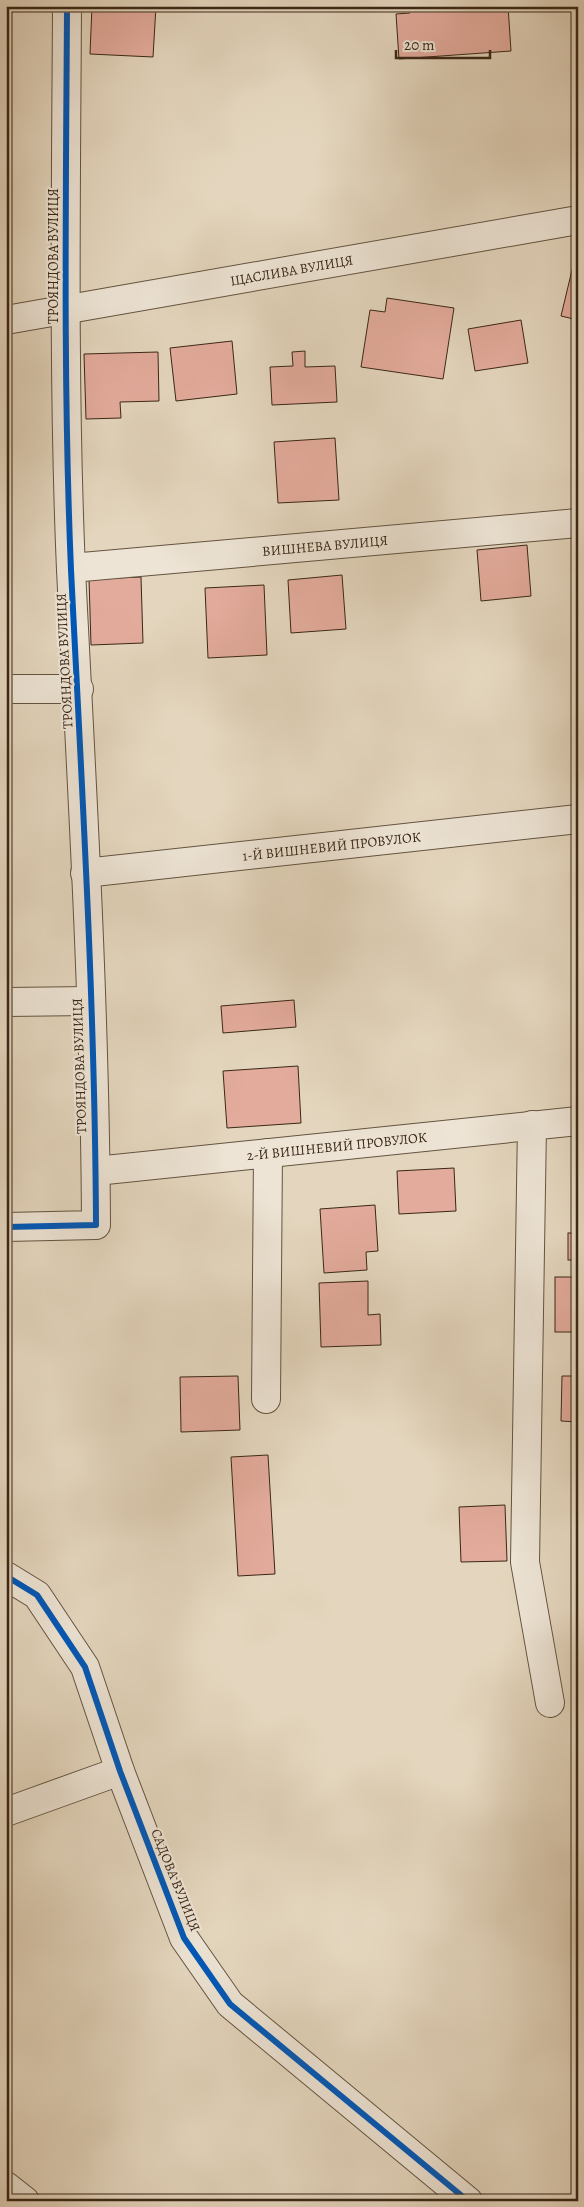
<svg xmlns="http://www.w3.org/2000/svg" width="584" height="2207" font-family="Alegreya,serif">
<style>
.building{fill:#e3ab9c;stroke:#3a2716}
.lines{fill:none;stroke-linecap:round;stroke-linejoin:round}
.minor-casing{stroke:#645340;stroke-width:30}
.minor{stroke:#ede4d5;stroke-width:28}
.cycleway-casing{stroke:#ede4d5;stroke-width:9}
.cycleway{stroke:#0057b8;stroke-width:6}
.labels{text-anchor:middle;stroke-width:4.5;stroke-linejoin:round;paint-order:stroke}
.street-label{font-size:14px;fill:#3a2716;stroke:#ede4d5}
</style>
<rect width="100%" height="100%" fill="#e4d6be"/>
<filter id="stains"><feTurbulence type="fractalNoise" baseFrequency=".004" numOctaves="4"/><feColorMatrix values="0 0 0 0 .2 0 0 0 0 .09 0 0 0 0 .02 0 0 0 .5 -.17"/></filter>
<radialGradient id="worn" r=".72"><stop offset=".6" stop-color="#630" stop-opacity="0"/><stop offset="1" stop-color="#630" stop-opacity=".3"/></radialGradient>
<!-- building -->
<g class="building">
<path d="M 92,6 L 156,6 L 153,57 L 90,54 Z"/>
<path d="M 409,6 L 508,6 L 511,51 L 399,59 L 396,14 L 410,13 Z"/>
<path d="M 578,245 L 578,320 L 561,316 Z"/>
<path d="M 387,298 L 454,308 L 443,379 L 361,367 L 370,310 L 385,312 Z"/>
<path d="M 521,320 L 528,363 L 475,371 L 468,329 Z"/>
<path d="M 232,341 L 237,394 L 176,401 L 170,348 Z"/>
<path d="M 305,351 L 305,367 L 335,366 L 337,402 L 272,405 L 270,367 L 293,366 L 292,352 Z"/>
<path d="M 158,352 L 159,401 L 120,402 L 121,418 L 86,419 L 84,354 Z"/>
<path d="M 335,438 L 339,500 L 278,503 L 274,442 Z"/>
<path d="M 527,545 L 531,596 L 481,601 L 477,550 Z"/>
<path d="M 342,575 L 346,629 L 291,633 L 288,580 Z"/>
<path d="M 141,577 L 143,643 L 91,645 L 89,579 Z"/>
<path d="M 264,585 L 267,655 L 208,658 L 205,588 Z"/>
<path d="M 294,1000 L 296,1027 L 223,1033 L 221,1006 Z"/>
<path d="M 298,1066 L 301,1123 L 227,1128 L 223,1071 Z"/>
<path d="M 454,1168 L 456,1211 L 399,1214 L 397,1171 Z"/>
<path d="M 375,1205 L 378,1251 L 366,1252 L 367,1270 L 324,1273 L 320,1209 Z"/>
<rect x="568" y="1233" width="10" height="27"/>
<rect x="555" y="1277" width="23" height="55"/>
<path d="M 368,1281 L 368,1315 L 380,1314 L 381,1345 L 321,1347 L 319,1283 Z"/>
<path d="M 238,1376 L 240,1430 L 181,1432 L 180,1377 Z"/>
<path d="M 562,1376 L 578,1376 L 578,1422 L 561,1421 Z"/>
<path d="M 268,1455 L 275,1574 L 238,1576 L 231,1457 Z"/>
<path d="M 505,1505 L 507,1561 L 461,1562 L 459,1507 Z"/>
</g>
<g class="lines">
<!-- minor casing -->
<g class="minor-casing">
<g id="minor">
<path id="s1" d="M 6,320 L 578,220"/>
<path id="s2" d="M 71,568 L 578,523"/>
<path d="M 6,689 L 79,689"/>
<path id="s3" d="M 85,873 L 578,819"/>
<path d="M 6,1002 L 90,1001"/>
<path d="M 532,1125 L 525,1562 L 550,1703"/>
<path id="s4" d="M 96,1171 L 578,1121"/>
<path d="M 6,1227 L 96,1225 C 95,1007 82,788 71,570 C 63,382 66,194 67,6"/>
<path d="M 266,1399 L 268,1153"/>
<path d="M 6,1576 L 37,1595 L 85,1667 L 120,1771 L 184,1938 L 230,2004 L 468,2201"/>
<path d="M 6,1812 L 120,1771"/>
<path d="M 6,2186 L 25,2201"/>
</g>
</g>
<!-- minor -->
<use href="#minor" class="minor"/>
<!-- cycleway casing -->
<g class="cycleway-casing">
<g id="cycleway">
<path d="M 6,1227 L 96,1225 C 95,1007 82,788 71,570 C 63,382 66,194 67,6"/>
<path d="M 6,1576 L 37,1595 L 85,1667 L 120,1771 L 184,1938 L 230,2004 L 468,2201"/>
</g>
</g>
<!-- cycleway -->
<use href="#cycleway" class="cycleway"/>
</g>
<g class="labels">
<!-- street labels -->
<g class="street-label">
<text transform="translate(53 256) rotate(-90)" y="5">ТРОЯНДОВА ВУЛИЦЯ</text>
<text dy="5" stroke="none"><textPath href="#s1" startOffset="290">ЩАСЛИВА ВУЛИЦЯ</textPath></text>
<text dy="5" stroke="none"><textPath href="#s2" startOffset="255">ВИШНЕВА ВУЛИЦЯ</textPath></text>
<text transform="translate(64 661) rotate(-93)" y="5">ТРОЯНДОВА ВУЛИЦЯ</text>
<text dy="5" stroke="none"><textPath href="#s3" startOffset="248">1-Й ВИШНЕВИЙ ПРОВУЛОК</textPath></text>
<text transform="translate(79 1066) rotate(-92)" y="5">ТРОЯНДОВА ВУЛИЦЯ</text>
<text dy="5" stroke="none"><textPath href="#s4" startOffset="242">2-Й ВИШНЕВИЙ ПРОВУЛОК</textPath></text>
<text transform="translate(176 1880) rotate(68)" y="5">САДОВА ВУЛИЦЯ</text>
</g>
</g>
<!-- margin -->
<rect width="584" height="2207" fill="none" stroke="#e4d6be" stroke-width="25"/>
<rect x="8" y="8" width="569" height="2192" fill="none" stroke="#3a2716" stroke-width="2.5"/>
<rect x="12" y="12" width="559" height="2182" fill="none" stroke="#3a2716"/>
<!-- scale -->
<path d="M396 50v8h94v-8" fill="none" stroke="#3a2716" stroke-width="2.5"/>
<text x="404" y="50" font-size="15" fill="#3a2716" stroke="#ede4d5" stroke-width="4" paint-order="stroke">20 m</text>
<rect width="100%" height="100%" filter="url(#stains)"/>
<rect width="100%" height="100%" fill="url(#worn)"/>
</svg>
